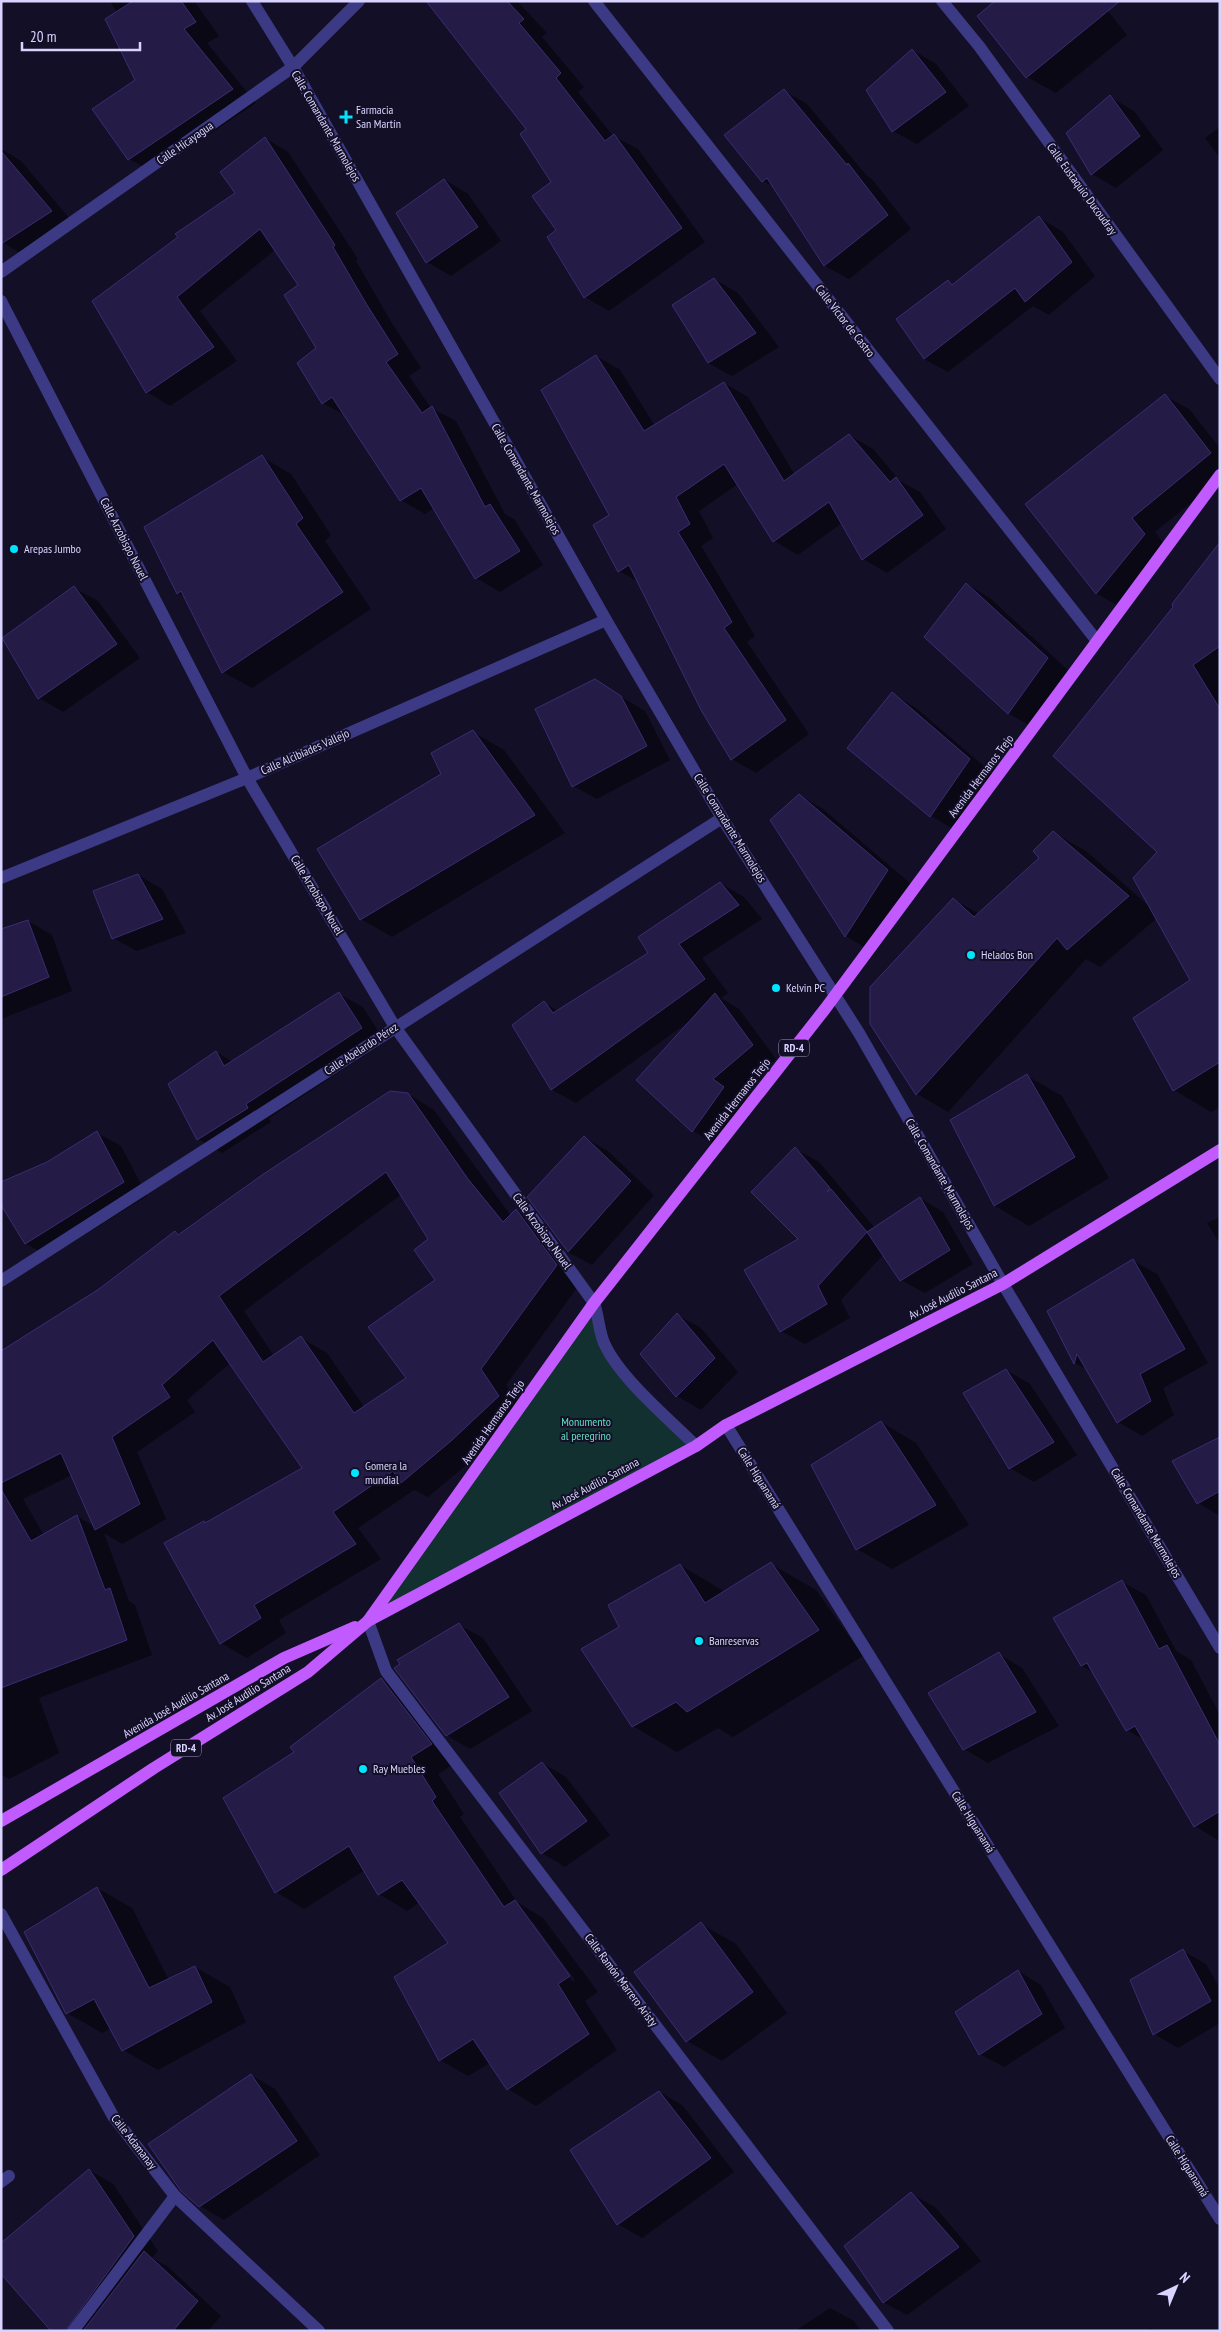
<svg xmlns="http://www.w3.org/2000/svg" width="1221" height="2332" font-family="'PT Sans Narrow',sans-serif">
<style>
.green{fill:#12302f}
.shadow{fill:#0007;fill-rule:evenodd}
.building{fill:#241b47;stroke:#3b2d73;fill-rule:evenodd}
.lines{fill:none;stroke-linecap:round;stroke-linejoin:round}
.minor{stroke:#3d3a85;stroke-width:12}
.major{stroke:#c25bff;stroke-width:12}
.poi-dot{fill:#00e5ff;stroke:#130f26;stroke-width:2}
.labels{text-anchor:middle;stroke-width:4;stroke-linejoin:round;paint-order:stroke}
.shield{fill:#130f26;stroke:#9e99be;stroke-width:1}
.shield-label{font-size:11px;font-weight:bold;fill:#d9d4ff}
.poi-label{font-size:12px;fill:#d9d4ff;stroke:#130f26;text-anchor:start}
.street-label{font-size:12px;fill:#d9d4ff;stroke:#130f26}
.park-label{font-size:12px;fill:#5fe0c0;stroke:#130f26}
</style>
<rect width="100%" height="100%" fill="#130f26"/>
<!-- green -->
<path class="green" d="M 594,1303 L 604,1343 L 696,1446 L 368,1621 Z"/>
<!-- shadow -->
<g class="shadow">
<path d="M 110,1 L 194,1 L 219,36 L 207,43 L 256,103 L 153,172 L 129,159 L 136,80 L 117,13 Z"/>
<path d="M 428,1 L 517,1 L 547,33 L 542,37 L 584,87 L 578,92 L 613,136 L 638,149 L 705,242 L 609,311 L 585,297 L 549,237 L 558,230 L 553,182 L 528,129 Z"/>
<path d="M 1100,1 L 1127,35 L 1056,93 L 1027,77 Z"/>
<path d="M 912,50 L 936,64 L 969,106 L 917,144 L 893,131 Z"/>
<path d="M 784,91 L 807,104 L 867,176 L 872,179 L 911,229 L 849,279 L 825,266 L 775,187 L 763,181 Z"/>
<path d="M 1110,97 L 1134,111 L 1163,150 L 1116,188 L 1092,174 L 1067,133 Z"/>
<path d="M 1220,127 L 1220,158 L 1205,138 Z"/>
<path d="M 265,138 L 288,152 L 358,259 L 356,261 L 390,320 L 421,368 L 409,376 L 431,408 L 456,421 L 505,514 L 514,519 L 543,565 L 500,592 L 476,578 L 434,508 L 425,514 L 401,500 L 346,416 L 323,403 L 317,348 L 300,285 L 275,250 L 200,311 L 237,361 L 170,406 L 147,392 L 93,302 L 237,194 Z"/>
<path d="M 1,149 L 21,161 L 75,225 L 26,257 L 1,241 Z"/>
<path d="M 445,180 L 468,194 L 501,241 L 451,276 L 427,262 Z"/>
<path d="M 1040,218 L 1063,232 L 1095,276 L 1049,315 L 1033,306 L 948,372 L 924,359 L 948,282 L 953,285 Z"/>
<path d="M 714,279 L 738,293 L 779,347 L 732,376 L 708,363 Z"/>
<path d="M 596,356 L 620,370 L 655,426 L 724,383 L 748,397 L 795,475 L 849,435 L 873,449 L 900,481 L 920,492 L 946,529 L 887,573 L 863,559 L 842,523 L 798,555 L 774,541 L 738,484 L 699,511 L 713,538 L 701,546 L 755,636 L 747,642 L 809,734 L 756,773 L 732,759 L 639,582 L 619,571 L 611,516 Z"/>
<path d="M 1165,396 L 1189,409 L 1220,448 L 1220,479 L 1155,532 L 1168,549 L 1120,607 L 1096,593 Z"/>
<path d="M 262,457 L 291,474 L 331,535 L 325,541 L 371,609 L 252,688 L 223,672 L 186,598 L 178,593 Z"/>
<path d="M 1220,544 L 1220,1107 L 1211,1112 L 1174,1090 L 1192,981 L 1157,918 L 1100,967 L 1086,959 L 948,1112 L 917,1094 L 953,899 L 979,914 L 1041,858 L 1054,833 L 1086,851 L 1150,907 L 1158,852 L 1175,607 Z"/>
<path d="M 967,584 L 990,598 L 1071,673 L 1032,727 L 1008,713 Z"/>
<path d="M 74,588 L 98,601 L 140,658 L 63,712 L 39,698 Z"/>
<path d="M 595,681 L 645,711 L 670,760 L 597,799 L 573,786 Z"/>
<path d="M 893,694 L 916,708 L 993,774 L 955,830 L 931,816 L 849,748 Z"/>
<path d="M 473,732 L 504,750 L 565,833 L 392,937 L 361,919 L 443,775 Z"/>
<path d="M 799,795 L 823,809 L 911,884 L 869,950 L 846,936 L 771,820 Z"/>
<path d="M 138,875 L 162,889 L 186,933 L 137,951 L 113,938 Z"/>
<path d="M 720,883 L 744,897 L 762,919 L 702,958 L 728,993 L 721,998 L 739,1009 L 776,1059 L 736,1093 L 747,1101 L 717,1145 L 693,1131 L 637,1079 L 691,1020 L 576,1103 L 552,1090 L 514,1025 L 544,1003 L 558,1011 L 650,953 Z"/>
<path d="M 28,921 L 52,935 L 72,991 L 1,1019 L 1,930 Z"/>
<path d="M 339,994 L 363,1007 L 385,1042 L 269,1118 L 271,1122 L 222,1153 L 198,1139 L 216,1052 L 233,1062 Z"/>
<path d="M 1027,1076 L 1062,1096 L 1109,1178 L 1029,1226 L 995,1206 Z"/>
<path d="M 408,1094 L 434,1110 L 511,1216 L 516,1210 L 542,1225 L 582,1281 L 506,1385 L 525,1411 L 477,1456 L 428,1497 L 414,1490 L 358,1528 L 381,1559 L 279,1620 L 286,1633 L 247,1658 L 221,1643 L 206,1524 L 304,1469 L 230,1363 L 187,1400 L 195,1412 L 137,1452 L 166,1519 L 122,1544 L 104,1533 L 129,1601 L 135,1605 L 152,1655 L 39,1698 L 59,1753 L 9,1779 L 1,1774 L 1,1352 L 100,1290 L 175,1232 L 180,1235 ZM 402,1194 L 430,1239 L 437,1281 L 408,1379 L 364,1407 L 327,1353 L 301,1338 L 274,1356 L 244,1311 ZM 72,1475 L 95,1527 L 77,1516 L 44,1535 L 23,1499 Z"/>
<path d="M 97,1133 L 121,1146 L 147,1196 L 49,1257 L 25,1243 L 48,1163 Z"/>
<path d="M 584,1137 L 608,1151 L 654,1195 L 592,1265 L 568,1252 L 529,1197 Z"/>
<path d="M 795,1149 L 819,1162 L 875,1228 L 920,1198 L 943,1212 L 973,1264 L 925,1293 L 901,1280 L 884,1254 L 841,1300 L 850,1318 L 805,1344 L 781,1331 L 800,1239 Z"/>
<path d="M 1220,1217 L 1220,1244 L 1207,1223 Z"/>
<path d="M 1133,1261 L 1157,1274 L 1208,1363 L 1163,1388 L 1174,1415 L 1142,1436 L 1118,1422 L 1087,1370 L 1075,1363 L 1048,1311 Z"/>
<path d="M 677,1315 L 701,1328 L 738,1372 L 701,1410 L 677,1396 L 641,1354 Z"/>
<path d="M 1006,1370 L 1030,1384 L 1077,1455 L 1034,1482 L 1010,1468 Z"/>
<path d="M 881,1422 L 916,1443 L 969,1525 L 892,1569 L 857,1549 Z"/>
<path d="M 1220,1443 L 1220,1516 L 1198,1503 Z"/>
<path d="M 771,1564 L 816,1590 L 863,1656 L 733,1737 L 718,1728 L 677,1752 L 633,1726 L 620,1627 L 680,1565 L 725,1592 Z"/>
<path d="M 1122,1582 L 1146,1595 L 1176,1651 L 1191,1660 L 1220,1715 L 1218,1840 L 1195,1826 L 1146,1741 L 1127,1730 L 1094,1673 L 1082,1666 L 1055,1618 Z"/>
<path d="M 459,1625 L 483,1638 L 532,1711 L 470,1749 L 446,1735 L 401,1664 Z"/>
<path d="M 999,1654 L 1022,1668 L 1059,1726 L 988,1763 L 964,1749 Z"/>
<path d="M 381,1679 L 409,1696 L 459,1761 L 438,1774 L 464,1814 L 460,1817 L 517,1902 L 543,1918 L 598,1992 L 585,2001 L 617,2050 L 536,2106 L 508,2089 L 490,2063 L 468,2076 L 440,2060 L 449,1943 L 420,1902 L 407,1911 L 379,1894 L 365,1870 L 304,1909 L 276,1892 L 295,1753 ZM 530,1922 L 533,1922 L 575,1980 L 573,1982 Z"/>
<path d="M 542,1763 L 566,1777 L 610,1835 L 565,1867 L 542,1853 Z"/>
<path d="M 97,1888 L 132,1908 L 169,1980 L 195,1967 L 230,1987 L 246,2022 L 158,2070 L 123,2050 L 111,2028 L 102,2033 L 67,2013 Z"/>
<path d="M 701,1924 L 736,1944 L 787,2013 L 722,2061 L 687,2041 Z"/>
<path d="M 1183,1951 L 1206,1964 L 1220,1989 L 1220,2023 L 1178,2048 L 1154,2034 L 1132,1980 Z"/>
<path d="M 1018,1971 L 1041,1985 L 1065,2028 L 1004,2067 L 980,2054 Z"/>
<path d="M 251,2075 L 275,2089 L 320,2155 L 224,2220 L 200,2206 Z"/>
<path d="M 660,2092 L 683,2106 L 734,2172 L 642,2238 L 618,2224 Z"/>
<path d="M 89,2170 L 113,2184 L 158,2251 L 152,2258 L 167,2266 L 221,2316 L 208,2331 L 56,2331 Z"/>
<path d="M 911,2194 L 935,2207 L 981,2261 L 907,2315 L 883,2302 Z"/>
<path d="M 830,2308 L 854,2321 L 861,2331 L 795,2331 Z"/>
<path d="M 1150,2328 L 1155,2331 L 1145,2331 Z"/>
</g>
<!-- building -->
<g class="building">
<path d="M 133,1 L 181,1 L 196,22 L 184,29 L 233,89 L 128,160 L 92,109 L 135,80 L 105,19 Z"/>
<path d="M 426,1 L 507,1 L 524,19 L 519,23 L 561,73 L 556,78 L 605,141 L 614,134 L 682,228 L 584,298 L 547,237 L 556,230 L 532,196 L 551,182 L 520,134 L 526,129 Z"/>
<path d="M 995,1 L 1120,1 L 1026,78 L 977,16 Z"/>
<path d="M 912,49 L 946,92 L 892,132 L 866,90 Z"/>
<path d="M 784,89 L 847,165 L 848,163 L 888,215 L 824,266 L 767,178 L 762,182 L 724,135 Z"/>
<path d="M 1110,95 L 1140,136 L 1091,175 L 1066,133 Z"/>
<path d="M 265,137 L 335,245 L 333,247 L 367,305 L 398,354 L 386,362 L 422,413 L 432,406 L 485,507 L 490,504 L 520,551 L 475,579 L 421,488 L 400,501 L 332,397 L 322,404 L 297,363 L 316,348 L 284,295 L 298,285 L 260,229 L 177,297 L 214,347 L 146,393 L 92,301 L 178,237 L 175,234 L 235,193 L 220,172 Z"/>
<path d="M 1,151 L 52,211 L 1,244 Z"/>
<path d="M 444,179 L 478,227 L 426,263 L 396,213 Z"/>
<path d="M 1039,216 L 1072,262 L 1025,302 L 1015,288 L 924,359 L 896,319 L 948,280 L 952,285 Z"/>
<path d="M 714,278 L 756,333 L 708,363 L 672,305 Z"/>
<path d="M 596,355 L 644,431 L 724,382 L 784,481 L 849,434 L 890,482 L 896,477 L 923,515 L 862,560 L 829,502 L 773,542 L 724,464 L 676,497 L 690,524 L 678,532 L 732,622 L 724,628 L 786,720 L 731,760 L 701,710 L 629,565 L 618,572 L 593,525 L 609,515 L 541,390 Z"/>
<path d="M 1165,394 L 1211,453 L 1132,518 L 1145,534 L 1096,594 L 1025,504 Z"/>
<path d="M 262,455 L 303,518 L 296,524 L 343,592 L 222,673 L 181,591 L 177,594 L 144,527 Z"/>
<path d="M 1220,542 L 1220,646 L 1193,665 L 1220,709 L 1220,1062 L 1173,1091 L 1133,1018 L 1190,980 L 1133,878 L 1157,852 L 1053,756 L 1173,607 L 1172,604 Z"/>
<path d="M 966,583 L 1048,658 L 1008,714 L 924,637 Z"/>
<path d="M 74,586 L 117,644 L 38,699 L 2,638 Z"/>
<path d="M 595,679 L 621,696 L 647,746 L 572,787 L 535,709 Z"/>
<path d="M 892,692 L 970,759 L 930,817 L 847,748 Z"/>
<path d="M 473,730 L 535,815 L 360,920 L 317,849 L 441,774 L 431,753 Z"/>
<path d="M 799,794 L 888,870 L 845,937 L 770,820 Z"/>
<path d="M 1053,831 L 1129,896 L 1067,950 L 1057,938 L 916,1095 L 870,1024 L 870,987 L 953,898 L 974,917 L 1039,858 L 1033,851 Z"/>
<path d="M 138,874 L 163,919 L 112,939 L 93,891 Z"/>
<path d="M 720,882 L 739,905 L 679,944 L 705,979 L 551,1090 L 512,1025 L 544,1001 L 553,1013 L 648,953 L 638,937 Z"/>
<path d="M 28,920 L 49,977 L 1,997 L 1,929 Z"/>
<path d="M 339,992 L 362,1028 L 246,1104 L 248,1108 L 197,1140 L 168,1084 L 216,1051 L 224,1066 Z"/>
<path d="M 715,993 L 753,1045 L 713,1079 L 724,1087 L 692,1132 L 636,1080 Z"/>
<path d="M 1027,1074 L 1075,1157 L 994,1206 L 950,1120 Z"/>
<path d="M 390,1091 L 408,1093 L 468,1179 L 503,1222 L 516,1209 L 557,1265 L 481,1369 L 499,1396 L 451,1441 L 401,1483 L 393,1471 L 333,1512 L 356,1544 L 254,1605 L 261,1618 L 220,1644 L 164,1543 L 204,1521 L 205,1523 L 302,1468 L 213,1340 L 162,1385 L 170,1397 L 112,1437 L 140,1504 L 95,1530 L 61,1453 L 1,1483 L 1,1351 L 99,1289 L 175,1231 L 178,1235 L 262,1175 ZM 386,1172 L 428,1239 L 414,1250 L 435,1280 L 368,1327 L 406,1378 L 354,1413 L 301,1336 L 263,1362 L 219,1296 Z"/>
<path d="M 97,1131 L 124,1182 L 25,1244 L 1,1205 L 1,1182 L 47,1162 Z"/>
<path d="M 584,1136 L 631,1181 L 568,1252 L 527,1197 Z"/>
<path d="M 795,1147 L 830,1188 L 827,1192 L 831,1189 L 867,1232 L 818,1286 L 827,1304 L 780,1332 L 744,1270 L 798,1239 L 751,1192 Z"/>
<path d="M 920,1197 L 950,1250 L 900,1281 L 867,1232 Z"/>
<path d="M 1133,1259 L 1185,1349 L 1140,1374 L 1151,1401 L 1117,1423 L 1077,1354 L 1074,1364 L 1047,1311 Z"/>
<path d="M 677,1313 L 715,1358 L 676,1397 L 640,1354 Z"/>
<path d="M 1006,1369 L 1054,1442 L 1009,1469 L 963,1393 Z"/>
<path d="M 881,1421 L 936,1505 L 856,1550 L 811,1465 Z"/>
<path d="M 1220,1437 L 1220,1491 L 1197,1504 L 1172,1461 Z"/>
<path d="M 1,1489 L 31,1541 L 77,1515 L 105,1590 L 110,1588 L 127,1640 L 1,1688 Z"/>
<path d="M 771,1562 L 819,1630 L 687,1712 L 676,1702 L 632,1727 L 581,1649 L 619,1627 L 608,1605 L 680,1564 L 705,1603 Z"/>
<path d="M 1122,1580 L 1159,1649 L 1167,1645 L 1220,1745 L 1220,1811 L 1194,1827 L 1135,1726 L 1126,1731 L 1087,1663 L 1081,1666 L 1053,1618 Z"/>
<path d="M 459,1623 L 509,1697 L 446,1736 L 394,1668 L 400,1664 L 397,1660 Z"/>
<path d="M 999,1652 L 1036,1712 L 963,1750 L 928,1693 Z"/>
<path d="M 381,1678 L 432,1744 L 411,1757 L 436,1797 L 432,1801 L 504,1907 L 515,1900 L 570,1976 L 558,1984 L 589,2034 L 507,2090 L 473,2039 L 439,2061 L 394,1977 L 448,1943 L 402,1880 L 378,1895 L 349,1846 L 275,1893 L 223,1798 L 294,1752 L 290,1747 Z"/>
<path d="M 542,1762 L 587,1821 L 541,1854 L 499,1793 Z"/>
<path d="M 97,1887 L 149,1988 L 195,1966 L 212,2002 L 122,2051 L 94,1999 L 66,2014 L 24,1932 Z"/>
<path d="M 701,1922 L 753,1992 L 686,2042 L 634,1972 Z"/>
<path d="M 1183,1949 L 1211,2001 L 1153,2035 L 1130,1980 Z"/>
<path d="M 1018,1970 L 1042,2014 L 979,2055 L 955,2012 Z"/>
<path d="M 251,2074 L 297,2141 L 199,2207 L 181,2191 L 148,2144 Z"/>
<path d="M 659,2091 L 711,2158 L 617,2225 L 570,2150 Z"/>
<path d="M 89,2169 L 134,2236 L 65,2331 L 51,2331 L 1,2274 L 1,2243 Z"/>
<path d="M 911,2192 L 959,2247 L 883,2303 L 844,2246 Z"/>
<path d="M 144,2251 L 198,2301 L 173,2331 L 83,2331 Z"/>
</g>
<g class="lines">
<!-- minor -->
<g class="minor">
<path d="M 252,1 L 293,67 L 606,620 L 722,818 L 859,1033 L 1003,1284 L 1220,1648"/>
<path d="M 594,1 L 1097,641"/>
<path d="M 942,1 L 979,46 L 1220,379"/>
<path d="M 1,272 L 293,67 L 359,1"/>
<path d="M 1,301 L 247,778 L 395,1027 L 594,1303 C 599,1317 599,1334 605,1345 C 621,1379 668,1418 696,1446"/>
<path d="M 1,878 L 247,778 L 606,620"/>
<path d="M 1,1281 L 722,818"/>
<path d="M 726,1425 L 1220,2219"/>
<path d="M 368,1621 L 386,1671 L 888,2331"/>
<path d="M 1,1914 L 113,2116 L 175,2196 L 319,2331"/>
<path d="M 1,2182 L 9,2176"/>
<path d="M 73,2331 L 175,2196"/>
</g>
<!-- major -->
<g class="major">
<path d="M 368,1621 L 594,1303 L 825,1009 L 1220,475"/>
<path d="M 1,1821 L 284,1658 L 355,1627"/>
<path d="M 1,1870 L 154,1768 L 308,1672 L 368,1621 L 696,1446 L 726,1425 L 1003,1284 L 1220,1150"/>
</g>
</g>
<!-- markers -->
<g class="poi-dot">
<path d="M343.5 109.5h5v5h5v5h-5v5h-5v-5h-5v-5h5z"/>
<circle cx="14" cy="549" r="5"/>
<circle cx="971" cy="955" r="5"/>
<circle cx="776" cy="988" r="5"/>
<circle cx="355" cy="1473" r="5"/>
<circle cx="699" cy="1641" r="5"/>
<circle cx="363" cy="1769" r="5"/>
</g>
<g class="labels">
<!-- shield labels -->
<g class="shield">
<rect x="779" y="1039.5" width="30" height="17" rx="4"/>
<rect x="171" y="1739.5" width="30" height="17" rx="4"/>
</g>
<g class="shield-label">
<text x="794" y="1052">RD-4</text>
<text x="186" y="1752">RD-4</text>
</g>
<!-- poi labels -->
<g class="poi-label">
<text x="356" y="114">Farmacia<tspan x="356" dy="14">San Martín</tspan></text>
<text x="24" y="553">Arepas Jumbo</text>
<text x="981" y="959">Helados Bon</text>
<text x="786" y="992">Kelvin PC</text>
<text x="365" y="1470">Gomera la<tspan x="365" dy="14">mundial</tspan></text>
<text x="709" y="1645">Banreservas</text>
<text x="373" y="1773">Ray Muebles</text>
</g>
<!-- street labels -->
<g class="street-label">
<text transform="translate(326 126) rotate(60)" y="4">Calle Comandante Marmolejos</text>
<text transform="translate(185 143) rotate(-35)" y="4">Calle Hicayagua</text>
<text transform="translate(1082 189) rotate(54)" y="4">Calle Eustaquio Ducoudray</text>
<text transform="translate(845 321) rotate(52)" y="4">Calle Víctor de Castro</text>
<text transform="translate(526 479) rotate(60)" y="4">Calle Comandante Marmolejos</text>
<text transform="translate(124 539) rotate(63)" y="4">Calle Arzobispo Nouel</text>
<text transform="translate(305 752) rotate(-24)" y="4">Calle Alcibíades Vallejo</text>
<text transform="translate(981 776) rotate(-53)" y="4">Avenida Hermanos Trejo</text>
<text transform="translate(730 828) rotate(58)" y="4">Calle Comandante Marmolejos</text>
<text transform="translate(317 895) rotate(59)" y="4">Calle Arzobispo Nouel</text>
<text transform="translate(361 1049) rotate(-33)" y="4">Calle Abelardo Pérez</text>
<text transform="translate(737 1099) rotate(-52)" y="4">Avenida Hermanos Trejo</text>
<text transform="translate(940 1174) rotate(60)" y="4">Calle Comandante Marmolejos</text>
<text transform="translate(542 1231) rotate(54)" y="4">Calle Arzobispo Nouel</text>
<text transform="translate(953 1294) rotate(-27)" y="4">Av. José Audilio Santana</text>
<text transform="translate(493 1422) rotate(-55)" y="4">Avenida Hermanos Trejo</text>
<text transform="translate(759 1478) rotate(58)" y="4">Calle Higuanamá</text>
<text transform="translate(595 1484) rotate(-28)" y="4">Av. José Audilio Santana</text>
<text transform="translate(1146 1523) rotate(59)" y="4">Calle Comandante Marmolejos</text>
<text transform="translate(248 1693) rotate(-32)" y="4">Av. José Audilio Santana</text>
<text transform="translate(176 1705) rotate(-30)" y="4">Avenida José Audilio Santana</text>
<text transform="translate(973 1822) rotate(58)" y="4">Calle Higuanamá</text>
<text transform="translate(621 1980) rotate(53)" y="4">Calle Ramón Marrero Aristy</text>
<text transform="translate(134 2142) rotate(52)" y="4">Calle Adamanay</text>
<text transform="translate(1187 2166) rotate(58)" y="4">Calle Higuanamá</text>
</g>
<!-- park labels -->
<g class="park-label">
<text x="586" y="1426">Monumento<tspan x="586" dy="14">al peregrino</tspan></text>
</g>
</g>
<!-- border -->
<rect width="1221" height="2332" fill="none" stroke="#d9d4ff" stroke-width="5"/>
<!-- north arrow -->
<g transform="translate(1176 2287) rotate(44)" stroke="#130f26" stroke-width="4" paint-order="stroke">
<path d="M0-4L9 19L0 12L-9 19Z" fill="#d9d4ff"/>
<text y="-8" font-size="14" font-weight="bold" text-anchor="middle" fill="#d9d4ff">N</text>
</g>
<!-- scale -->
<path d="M22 42v8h118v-8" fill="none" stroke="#d9d4ff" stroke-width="2.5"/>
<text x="30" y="42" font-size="15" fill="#d9d4ff" stroke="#130f26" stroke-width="4" paint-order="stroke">20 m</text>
</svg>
